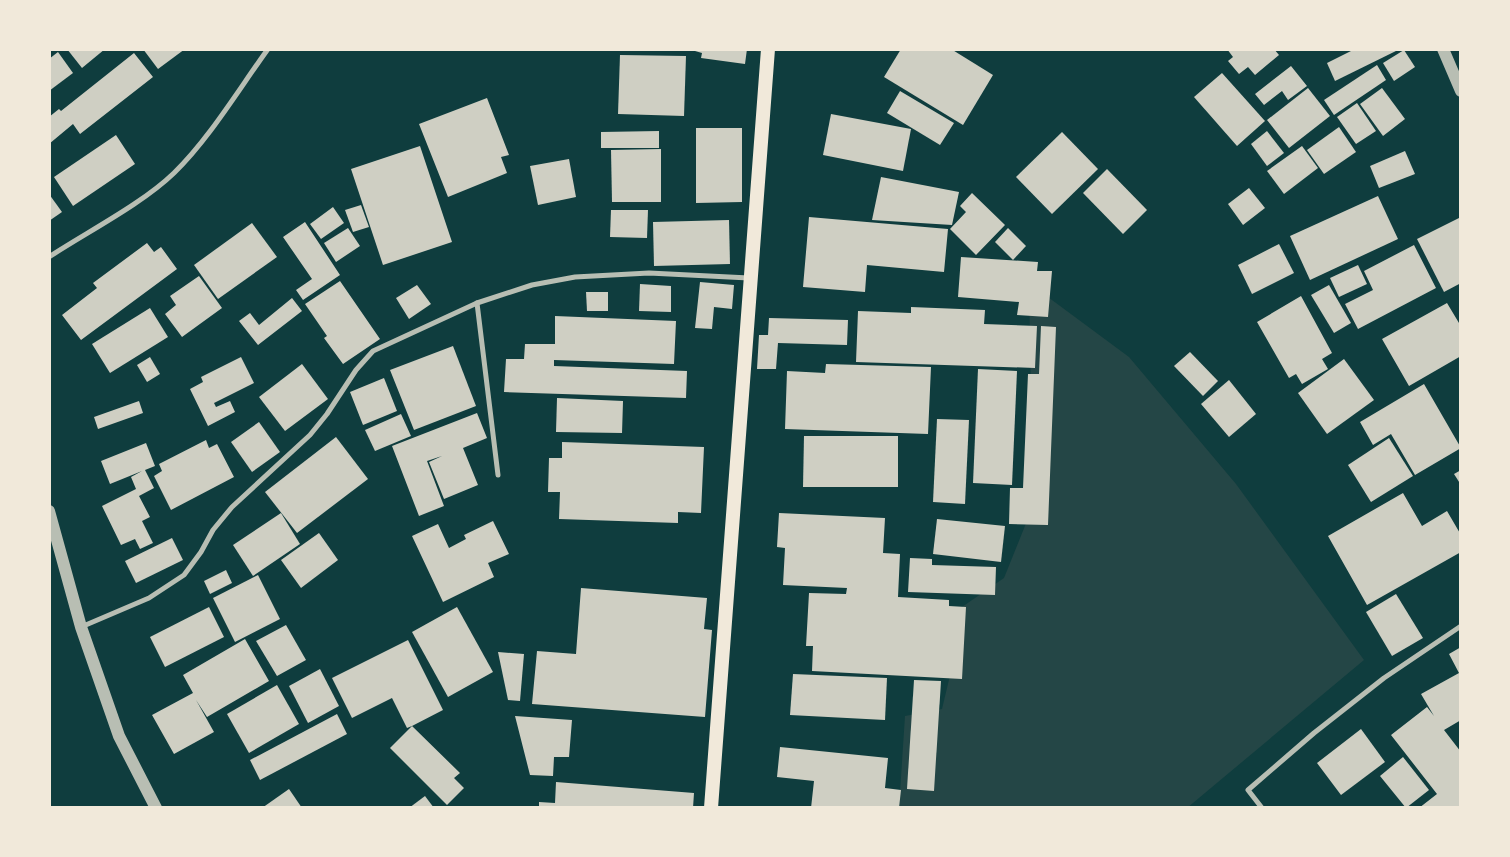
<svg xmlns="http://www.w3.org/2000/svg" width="1510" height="857" font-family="Raleway,sans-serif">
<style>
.green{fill:#244646}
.building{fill:#cfcfc3}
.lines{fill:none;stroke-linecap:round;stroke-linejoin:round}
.service{stroke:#b8beb3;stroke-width:5}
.tertiary{stroke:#b8beb3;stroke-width:12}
.secondary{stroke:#f1e9da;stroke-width:14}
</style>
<rect width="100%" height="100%" fill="#0f3d3e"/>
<!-- green -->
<path class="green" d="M 1029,283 L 1129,357 L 1236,484 L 1364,660 L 1187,808 L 899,808 L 905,716 L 942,709 L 957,646 L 946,618 L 1004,578 L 1033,506 Z"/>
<!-- building -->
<g class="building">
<path d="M 67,49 L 105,49 L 82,68 Z"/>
<path d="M 143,49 L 185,49 L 158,69 Z"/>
<path d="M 688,49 L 747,49 L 745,64 L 701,58 L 702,53 Z"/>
<path d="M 901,49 L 951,49 L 993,75 L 963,125 L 884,77 Z"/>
<path d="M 1227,49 L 1274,49 L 1279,55 L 1255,75 L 1248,67 L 1239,74 L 1228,61 L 1233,57 Z"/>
<path d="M 1355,49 L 1400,49 L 1335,81 L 1327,63 Z"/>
<path d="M 1404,50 L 1415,67 L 1394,81 L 1383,63 Z"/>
<path d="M 58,52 L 73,73 L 49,91 L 49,59 Z"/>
<path d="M 134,53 L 153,77 L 80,134 L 73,124 L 49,144 L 49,117 L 59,109 L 61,111 Z"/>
<path d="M 620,55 L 686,56 L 684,116 L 618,114 Z"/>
<path d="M 1377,65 L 1386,80 L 1334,115 L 1324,100 Z"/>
<path d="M 1291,66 L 1307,86 L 1288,100 L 1282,91 L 1264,105 L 1255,94 Z"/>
<path d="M 1222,73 L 1265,121 L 1237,146 L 1194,97 Z"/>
<path d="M 1308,88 L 1330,116 L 1289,148 L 1267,120 Z"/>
<path d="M 1382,88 L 1405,119 L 1383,136 L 1360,104 Z"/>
<path d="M 900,91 L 954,123 L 940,145 L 887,113 Z"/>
<path d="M 487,98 L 509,155 L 501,157 L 507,173 L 448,197 L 419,124 Z"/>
<path d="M 1357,103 L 1376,131 L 1356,144 L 1337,117 Z"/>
<path d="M 831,114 L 911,129 L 903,171 L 823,155 Z"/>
<path d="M 1339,127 L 1356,152 L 1324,174 L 1307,150 Z"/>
<path d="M 696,128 L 742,128 L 742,202 L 696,203 Z"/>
<path d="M 659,131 L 659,148 L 601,148 L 601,132 Z"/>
<path d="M 1267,131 L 1284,153 L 1267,166 L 1251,144 Z"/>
<path d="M 1062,132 L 1098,169 L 1052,214 L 1016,177 Z"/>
<path d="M 116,135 L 135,164 L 73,206 L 54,177 Z"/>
<path d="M 420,146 L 452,242 L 383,265 L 351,169 Z"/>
<path d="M 1302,146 L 1318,168 L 1284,194 L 1267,171 Z"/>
<path d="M 661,149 L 661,202 L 612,202 L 611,150 Z"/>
<path d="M 1405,151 L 1415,174 L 1379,188 L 1370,166 Z"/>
<path d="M 569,159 L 576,197 L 538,205 L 530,166 Z"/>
<path d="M 1107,169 L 1147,210 L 1123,234 L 1083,193 Z"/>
<path d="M 881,177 L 959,192 L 952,225 L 872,220 Z"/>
<path d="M 1249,188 L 1265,208 L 1243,225 L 1228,204 Z"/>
<path d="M 972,193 L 1005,225 L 976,255 L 950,229 L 966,212 L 960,206 Z"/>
<path d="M 49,194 L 62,212 L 49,221 Z"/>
<path d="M 1378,196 L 1398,239 L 1310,280 L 1290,236 Z"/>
<path d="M 361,205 L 369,227 L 353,232 L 345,210 Z"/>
<path d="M 333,207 L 344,223 L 321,239 L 310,224 Z"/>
<path d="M 611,210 L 648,210 L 647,238 L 610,237 Z"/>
<path d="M 809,217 L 948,229 L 944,272 L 867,265 L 865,292 L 803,287 Z"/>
<path d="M 1461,217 L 1461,283 L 1444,292 L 1417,239 Z"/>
<path d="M 729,220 L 730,264 L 654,266 L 653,222 Z"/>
<path d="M 305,222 L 340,275 L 303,300 L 296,290 L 312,279 L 283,237 Z"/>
<path d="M 252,223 L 277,257 L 218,299 L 194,265 Z"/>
<path d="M 348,228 L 360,246 L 336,262 L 324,243 Z"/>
<path d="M 1008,228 L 1026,246 L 1013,260 L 995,242 Z"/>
<path d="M 147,243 L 154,252 L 161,247 L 177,269 L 81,340 L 62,315 L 97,288 L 93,283 Z"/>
<path d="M 1279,244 L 1294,273 L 1252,294 L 1238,265 Z"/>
<path d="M 1414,245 L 1436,288 L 1358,329 L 1345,304 L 1373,290 L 1364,271 Z"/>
<path d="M 961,257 L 1038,262 L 1037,271 L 1052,271 L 1048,317 L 1017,315 L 1019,302 L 958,297 Z"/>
<path d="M 1358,265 L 1367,284 L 1339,297 L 1330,278 Z"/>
<path d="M 199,276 L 222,308 L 182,337 L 165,314 L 176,305 L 170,296 Z"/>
<path d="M 340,281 L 380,339 L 343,364 L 324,338 L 327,336 L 305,304 Z"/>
<path d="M 700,282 L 734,285 L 732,309 L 714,307 L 712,329 L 695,328 Z"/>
<path d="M 640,284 L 671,286 L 671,312 L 639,311 Z"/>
<path d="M 417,285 L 431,304 L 409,319 L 396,298 Z"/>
<path d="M 1329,285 L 1351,323 L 1334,333 L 1311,295 Z"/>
<path d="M 586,292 L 608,292 L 608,311 L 587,311 Z"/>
<path d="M 1301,296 L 1332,353 L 1322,359 L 1328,369 L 1302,384 L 1296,374 L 1289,378 L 1257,322 Z"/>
<path d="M 292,298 L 302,311 L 258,345 L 239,321 L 250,313 L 259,325 Z"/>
<path d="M 1447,303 L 1459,323 L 1461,322 L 1461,356 L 1409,386 L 1382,339 Z"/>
<path d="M 911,307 L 985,310 L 984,324 L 1037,326 L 1035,368 L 856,362 L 858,311 L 911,313 Z"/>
<path d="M 150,308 L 168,337 L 110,373 L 92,344 Z"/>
<path d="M 555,316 L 676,321 L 674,364 L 554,360 L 554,366 L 687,371 L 686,398 L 504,392 L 506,359 L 524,359 L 525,344 L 555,344 Z"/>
<path d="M 769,318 L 848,320 L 847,345 L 778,343 L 776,369 L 757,369 L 759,335 L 768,335 Z"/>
<path d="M 1041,326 L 1056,327 L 1048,525 L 1009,524 L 1010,488 L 1023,488 L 1028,374 L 1039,374 Z"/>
<path d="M 453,346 L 476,406 L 414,430 L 390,370 Z"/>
<path d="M 1190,352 L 1218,381 L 1203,396 L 1174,366 Z"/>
<path d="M 150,357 L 160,374 L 147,382 L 137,365 Z"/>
<path d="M 241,357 L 254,383 L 214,403 L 216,407 L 230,401 L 235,412 L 208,426 L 190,389 L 203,382 L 201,377 Z"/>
<path d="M 1344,359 L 1374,400 L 1327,434 L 1298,393 Z"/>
<path d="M 302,364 L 328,399 L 285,431 L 259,397 Z"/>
<path d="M 826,364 L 931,367 L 928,434 L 785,429 L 787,371 L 825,373 Z"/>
<path d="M 978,369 L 1017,371 L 1012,485 L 973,483 Z"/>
<path d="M 384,378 L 397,411 L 363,425 L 350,392 Z"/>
<path d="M 1229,380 L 1256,414 L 1229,437 L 1201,404 Z"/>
<path d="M 1424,384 L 1461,448 L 1415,475 L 1391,434 L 1373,445 L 1360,422 Z"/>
<path d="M 557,398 L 623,401 L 622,433 L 556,432 Z"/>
<path d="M 139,401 L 143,413 L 98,429 L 94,417 Z"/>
<path d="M 477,413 L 487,438 L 463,448 L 478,485 L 444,499 L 429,462 L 442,456 L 427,461 L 444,506 L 419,516 L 392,446 Z"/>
<path d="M 401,414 L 411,436 L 375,451 L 365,430 Z"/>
<path d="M 937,419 L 969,420 L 965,504 L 933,502 Z"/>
<path d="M 259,422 L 280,452 L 252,472 L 231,442 Z"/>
<path d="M 804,436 L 898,436 L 898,487 L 803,487 Z"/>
<path d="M 336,437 L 368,479 L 297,533 L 265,492 Z"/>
<path d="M 1389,438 L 1413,476 L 1371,502 L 1348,465 Z"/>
<path d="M 206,440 L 209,448 L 217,444 L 234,477 L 171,510 L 154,476 L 162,471 L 159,464 Z"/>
<path d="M 562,442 L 704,447 L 701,513 L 678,512 L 678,523 L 559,519 L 560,492 L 548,492 L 549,458 L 562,458 Z"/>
<path d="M 146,443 L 155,466 L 145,470 L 154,488 L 139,496 L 150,517 L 142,521 L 153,543 L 140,549 L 135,539 L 121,545 L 102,506 L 136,489 L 131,477 L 142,471 L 110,484 L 101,461 Z"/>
<path d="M 1461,470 L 1461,485 L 1454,474 Z"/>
<path d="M 1403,493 L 1422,526 L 1447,511 L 1461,535 L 1461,552 L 1367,605 L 1328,536 Z"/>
<path d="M 281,513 L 300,544 L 253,576 L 233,545 Z"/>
<path d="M 779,513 L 885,518 L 883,553 L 900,554 L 898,597 L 949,600 L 949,606 L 966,607 L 962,679 L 812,671 L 813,646 L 806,646 L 809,593 L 846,594 L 847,588 L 783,585 L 785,548 L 777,547 Z"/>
<path d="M 937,519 L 1005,526 L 1001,562 L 933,554 Z"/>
<path d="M 493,521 L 509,554 L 488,563 L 494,577 L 443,602 L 412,536 L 438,524 L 449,548 L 466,539 L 464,535 Z"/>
<path d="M 319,533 L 338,560 L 301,588 L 281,560 Z"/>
<path d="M 172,538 L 183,560 L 136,583 L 125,561 Z"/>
<path d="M 910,558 L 932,559 L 932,565 L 996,567 L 995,595 L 908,592 Z"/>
<path d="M 226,570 L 232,583 L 210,594 L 204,581 Z"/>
<path d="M 258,575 L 280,619 L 235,642 L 213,598 Z"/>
<path d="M 581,588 L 707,598 L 704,629 L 712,630 L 705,717 L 532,704 L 537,651 L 576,654 Z"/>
<path d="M 1396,594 L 1423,638 L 1392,656 L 1366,612 Z"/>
<path d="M 209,607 L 224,637 L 165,667 L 150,637 Z"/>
<path d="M 457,607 L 493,672 L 448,697 L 412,632 Z"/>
<path d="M 286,625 L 306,660 L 277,676 L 256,641 Z"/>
<path d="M 245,639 L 269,681 L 207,717 L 196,700 L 214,732 L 174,754 L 152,715 L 193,693 L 183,675 Z"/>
<path d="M 408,640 L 443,710 L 412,726 L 460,773 L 454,778 L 464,788 L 447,805 L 390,748 L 412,726 L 407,728 L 392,698 L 352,718 L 332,678 Z"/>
<path d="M 1461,647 L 1461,720 L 1444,730 L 1461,752 L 1461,808 L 1419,808 L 1437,794 L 1391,735 L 1427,707 L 1434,716 L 1421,694 L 1459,673 L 1449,654 Z"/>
<path d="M 498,652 L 524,654 L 520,701 L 508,700 Z"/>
<path d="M 320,669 L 339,706 L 308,723 L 289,686 Z"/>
<path d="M 793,674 L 887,678 L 885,720 L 790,715 Z"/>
<path d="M 914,680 L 941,681 L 934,791 L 907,789 Z"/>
<path d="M 277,685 L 299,724 L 249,753 L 227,714 Z"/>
<path d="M 337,714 L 347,734 L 260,780 L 250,760 Z"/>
<path d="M 515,716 L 572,720 L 569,757 L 554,757 L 553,776 L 530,775 Z"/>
<path d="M 1361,729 L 1385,762 L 1341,795 L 1317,763 Z"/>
<path d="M 780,747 L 888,758 L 885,788 L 901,790 L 899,808 L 811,808 L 814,781 L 777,777 Z"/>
<path d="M 1403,757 L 1429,790 L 1406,808 L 1380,776 Z"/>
<path d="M 556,782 L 694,793 L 693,808 L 539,808 L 539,802 L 555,803 Z"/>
<path d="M 289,789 L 302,808 L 262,808 Z"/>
<path d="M 425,796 L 434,808 L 409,808 Z"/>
</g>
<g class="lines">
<!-- service -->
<g class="service">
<path d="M 49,257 C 87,232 142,204 174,173 C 209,139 239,89 268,49"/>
<path d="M 477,303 L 498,475"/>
<path d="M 81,627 L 149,598 L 184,575 L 201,552 L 213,530 L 232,507 L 310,435 L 327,414 L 356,370 L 373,351 L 477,303 L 532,285 L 575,277 L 649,273 L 749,278"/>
<path d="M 1262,808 L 1248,790 L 1314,733 L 1384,678 L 1461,626"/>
</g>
<!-- tertiary -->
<g class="tertiary">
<path d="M 1443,49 L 1461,91"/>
<path d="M 49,511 L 81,627 L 119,736 L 156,808"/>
</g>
<!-- secondary -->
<path class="secondary" d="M 711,808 L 768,49"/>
</g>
<!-- border -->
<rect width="1510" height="857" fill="none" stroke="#f1e9da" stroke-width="102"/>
</svg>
